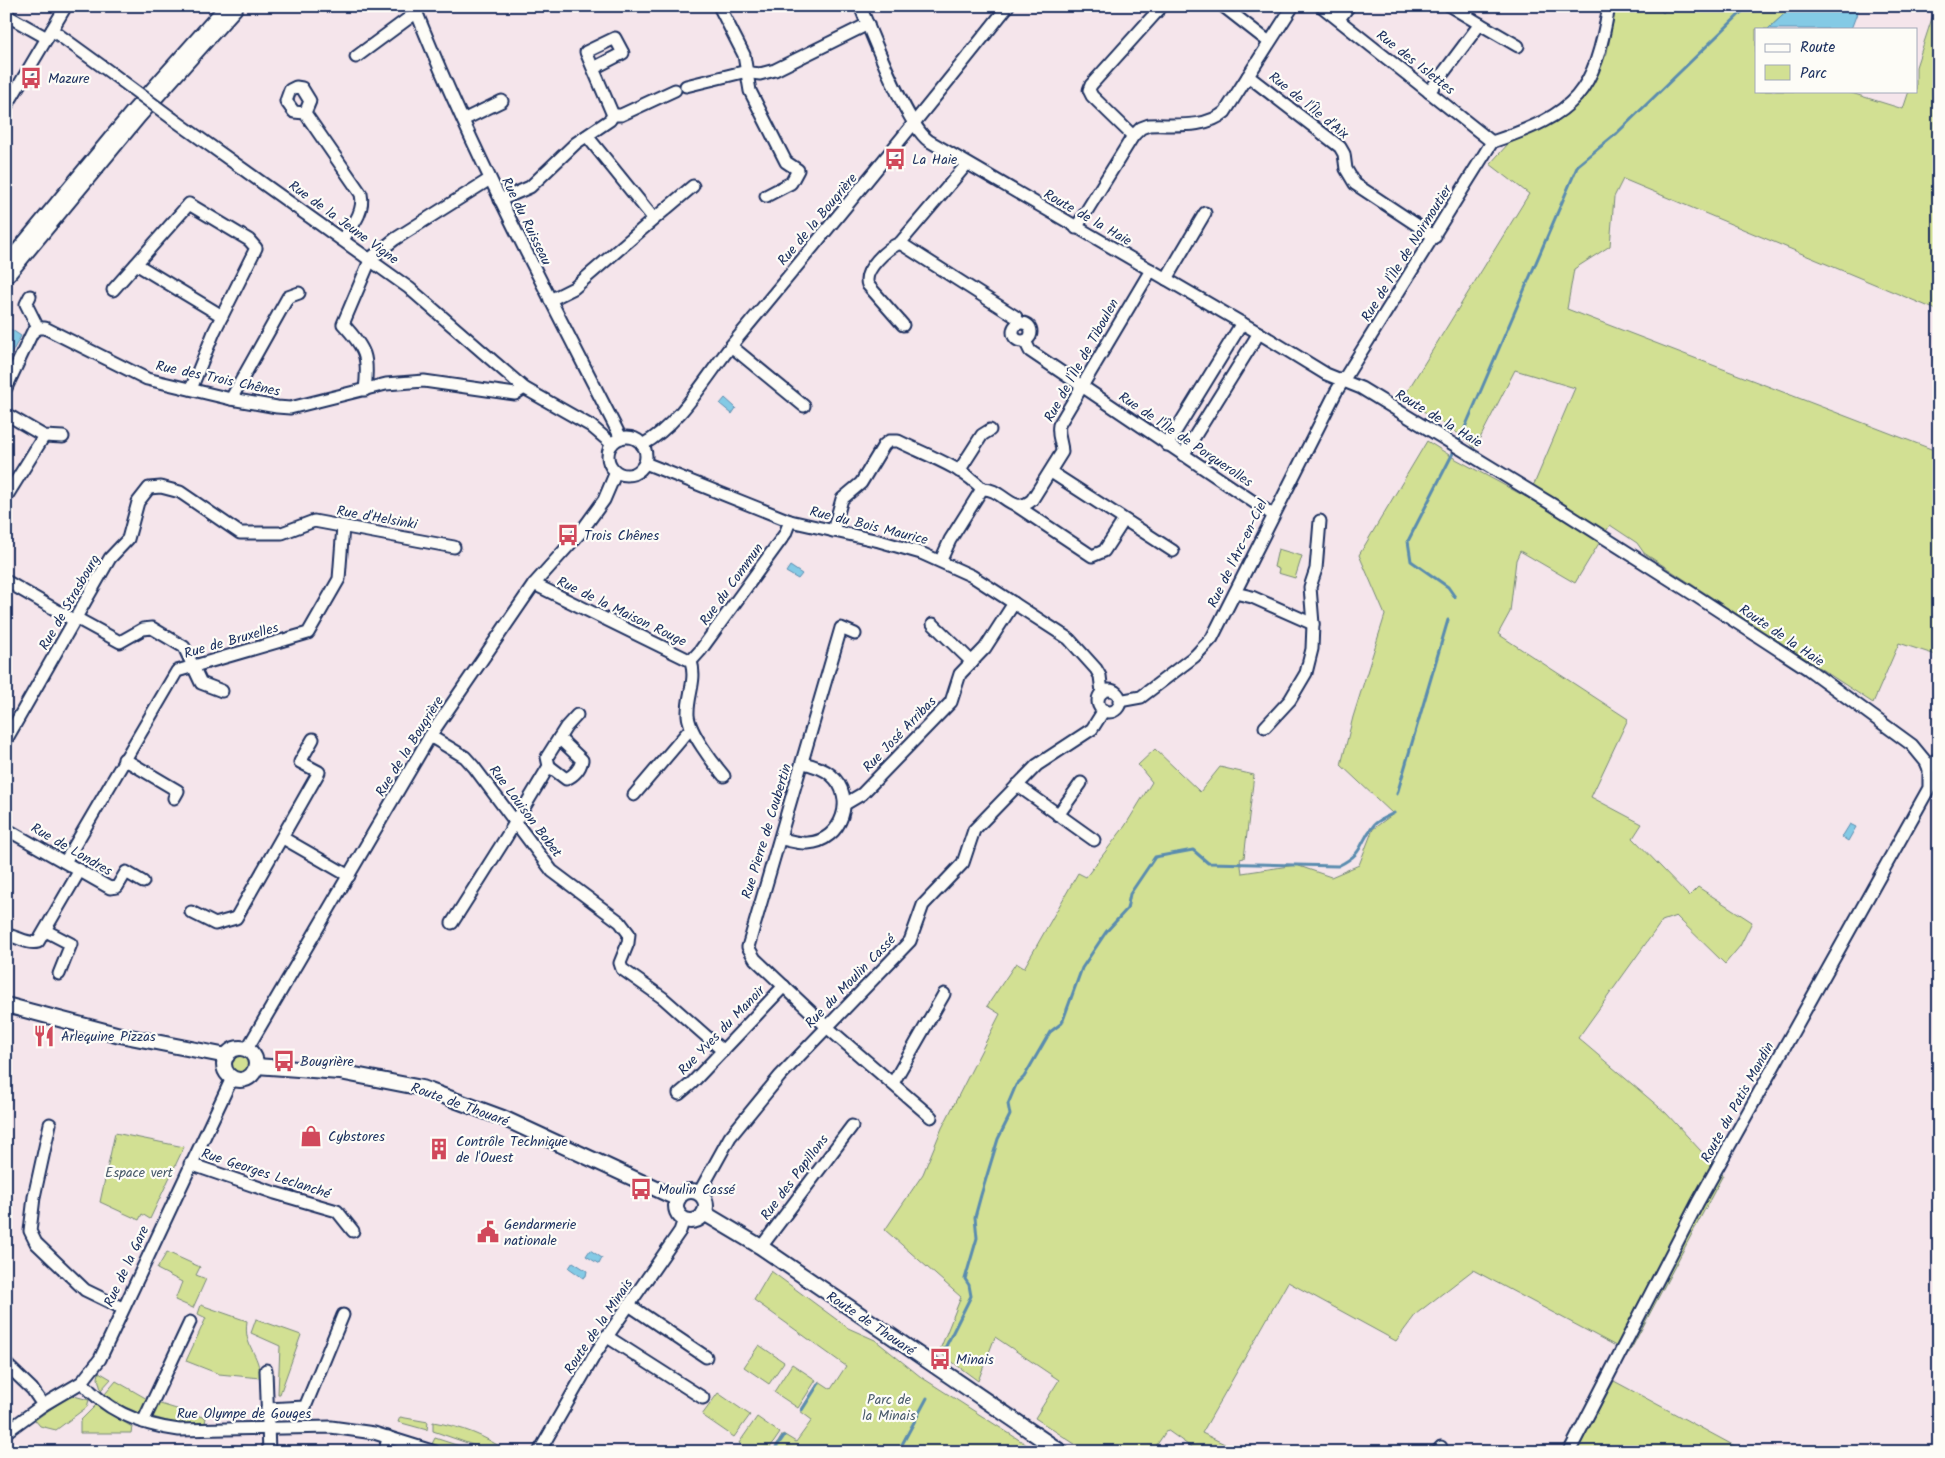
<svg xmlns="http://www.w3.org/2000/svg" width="1945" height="1458" font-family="Kalam,sans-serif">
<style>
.green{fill:#d2e093;stroke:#768878}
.water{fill:#84cae5;stroke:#5a8caf}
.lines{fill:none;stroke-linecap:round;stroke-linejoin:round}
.stream{stroke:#5a8caf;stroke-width:3}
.minor-casing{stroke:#1b2f5e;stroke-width:15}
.tertiary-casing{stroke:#1b2f5e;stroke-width:18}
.motorway-casing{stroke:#1b2f5e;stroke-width:25}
.minor{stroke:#fdfcf7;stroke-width:11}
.tertiary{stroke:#fdfcf7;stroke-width:14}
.motorway{stroke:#fdfcf7;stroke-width:21}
.minor-bridge-casing{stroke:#1b2f5e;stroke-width:15;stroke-linecap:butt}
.minor-bridge{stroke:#fdfcf7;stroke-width:11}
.labels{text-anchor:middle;stroke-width:4.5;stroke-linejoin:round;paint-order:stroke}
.street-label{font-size:14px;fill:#1b2f5e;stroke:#fdfcf7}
.poi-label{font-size:14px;fill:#1b2f5e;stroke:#fdfcf7;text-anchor:start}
.park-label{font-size:14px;fill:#495b6b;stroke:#fdfcf7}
</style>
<rect width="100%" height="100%" fill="#f5e5eb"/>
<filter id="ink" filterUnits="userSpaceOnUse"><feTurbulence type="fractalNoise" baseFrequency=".02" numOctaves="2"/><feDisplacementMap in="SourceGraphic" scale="10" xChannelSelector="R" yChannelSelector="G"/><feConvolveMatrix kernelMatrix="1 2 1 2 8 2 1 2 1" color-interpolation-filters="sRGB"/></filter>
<g filter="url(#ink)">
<!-- green -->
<g class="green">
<path d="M 1616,6 L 1657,6 L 1663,13 L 1670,6 L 1793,6 L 1768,29 L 1756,29 L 1756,91 L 1845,91 L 1903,109 L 1909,91 L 1916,91 L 1916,67 L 1934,12 L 1894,6 L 1939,6 L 1939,311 L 1623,179 L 1614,197 L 1610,246 L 1574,269 L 1567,309 L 1939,452 L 1939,656 L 1899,643 L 1873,703 L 1644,553 L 1637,543 L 1610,525 L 1575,583 L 1520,551 L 1516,560 L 1510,612 L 1498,634 L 1628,719 L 1591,797 L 1642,824 L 1633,838 L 1689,896 L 1698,887 L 1752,922 L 1740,946 L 1725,964 L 1676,916 L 1662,921 L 1578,1038 L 1666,1113 L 1723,1175 L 1629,1353 L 1473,1270 L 1416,1314 L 1396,1341 L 1288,1282 L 1202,1433 L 1241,1452 L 1198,1452 L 1167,1430 L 1152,1452 L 1087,1452 L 1035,1418 L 1059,1380 L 995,1337 L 978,1381 L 939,1352 L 961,1297 L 885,1230 L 923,1174 L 942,1128 L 1000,1014 L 987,1006 L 1016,963 L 1024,968 L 1078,873 L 1086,877 L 1125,826 L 1152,782 L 1138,765 L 1155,749 L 1200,792 L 1220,767 L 1254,775 L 1244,858 L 1240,859 L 1242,873 L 1296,865 L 1331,877 L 1359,865 L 1373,829 L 1393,814 L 1341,765 L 1353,717 L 1385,615 L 1359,555 L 1427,441 L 1454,458 L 1526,497 L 1535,482 L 1575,388 L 1515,370 L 1475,448 L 1456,432 L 1403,398 L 1529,194 L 1490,164 L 1508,144 L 1568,112 L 1591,84 L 1607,53 Z"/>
<path d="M 1278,549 L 1302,556 L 1295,578 L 1278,573 L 1279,569 L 1274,567 Z"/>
<circle cx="240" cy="1064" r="8"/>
<path d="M 115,1133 L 184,1147 L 150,1219 L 142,1214 L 139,1220 L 100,1202 Z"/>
<path d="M 167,1252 L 200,1267 L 196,1275 L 206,1279 L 193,1308 L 175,1300 L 182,1282 L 157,1269 Z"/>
<path d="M 771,1271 L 848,1328 L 875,1340 L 921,1377 L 1038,1452 L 772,1452 L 783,1434 L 796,1442 L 812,1420 L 800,1411 L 819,1381 L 831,1389 L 846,1366 L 754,1300 Z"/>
<path d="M 201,1305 L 247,1321 C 243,1348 260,1352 260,1378 L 219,1374 L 186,1361 L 206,1318 L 198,1314 Z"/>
<path d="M 256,1319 L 301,1335 L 280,1394 L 278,1394 L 280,1346 L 251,1333 Z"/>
<path d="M 759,1345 L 784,1362 L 769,1384 L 744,1367 Z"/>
<path d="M 792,1364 L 816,1380 L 798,1408 L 774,1392 Z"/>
<path d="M 99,1372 L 111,1379 L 101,1390 L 98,1378 Z"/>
<path d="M 116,1381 L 149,1400 L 141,1414 L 121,1405 L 105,1394 Z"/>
<path d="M 1614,1381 L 1744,1451 L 1576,1452 Z"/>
<path d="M 718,1393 L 750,1415 L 734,1437 L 702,1415 Z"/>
<path d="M 74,1396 L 89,1400 L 87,1407 L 56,1430 L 40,1426 L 35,1420 L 65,1399 Z"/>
<path d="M 157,1403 L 206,1418 L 205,1423 L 174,1423 L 153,1417 Z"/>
<path d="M 96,1405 L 132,1427 L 131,1433 L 80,1433 L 80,1421 Z"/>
<path d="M 400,1417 L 428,1422 L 427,1430 L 398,1422 Z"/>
<path d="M 757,1417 L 780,1433 L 767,1452 L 751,1452 L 739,1443 Z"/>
<path d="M 433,1422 C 462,1427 484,1435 508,1452 L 493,1452 L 433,1431 Z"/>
<path d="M 435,1438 L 478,1452 L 453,1452 L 432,1444 Z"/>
</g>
<!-- water -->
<g class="water">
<path d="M 1793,6 L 1859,6 L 1859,8 L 1851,29 L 1768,29 Z"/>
<path d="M 6,326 L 21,336 L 6,363 Z"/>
<path d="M 725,398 L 736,408 L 732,414 L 720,404 Z"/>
<path d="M 790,566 L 802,574 L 798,579 L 786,572 Z"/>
<path d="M 1850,824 L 1856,827 L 1848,841 L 1842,837 Z"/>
<path d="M 590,1250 L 602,1258 L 599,1264 L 586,1256 Z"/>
<path d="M 573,1262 L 587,1271 L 586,1276 L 583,1278 L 569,1268 Z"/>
</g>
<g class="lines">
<!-- stream -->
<g class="stream">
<path d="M 1460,439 L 1578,165 L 1617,133 L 1748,6"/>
<path d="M 1453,453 L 1408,541 L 1411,561 L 1448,587 L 1455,597"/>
<path d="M 1397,794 L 1448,620"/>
<path d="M 943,1352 L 971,1296 L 969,1285 L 965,1279 L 977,1238 L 975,1217 L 981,1195 L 998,1139 L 1010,1115 L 1008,1104 L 1016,1085 L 1024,1077 L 1050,1032 L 1062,1023 L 1082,968 L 1106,932 L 1127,909 L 1130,894 L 1155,857 L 1193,850 L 1208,863 L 1338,866 C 1366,852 1357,845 1374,825 C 1378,820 1388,816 1394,813"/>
<path d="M 802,1410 L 819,1383"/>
<path d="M 773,1452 L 784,1436"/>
<path d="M 898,1452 L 927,1398"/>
</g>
<!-- minor casing -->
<g class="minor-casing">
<g id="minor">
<path d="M 414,6 C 473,155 549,296 621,438"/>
<path d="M 719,6 L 744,55 L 750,91 L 786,162 L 798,170 L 791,183 L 766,196"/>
<path d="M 860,6 C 872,35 907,126 929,141 L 1259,333 L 1326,374 L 1361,388 L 1553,505 L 1693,594 L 1808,669 L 1912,745 L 1926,762 L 1929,769 L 1929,788 L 1698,1202 L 1569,1452"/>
<path d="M 1223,6 L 1269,42"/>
<path d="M 1321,6 L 1492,142"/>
<path d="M 6,15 L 47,38"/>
<path d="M 1339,19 L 1349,6"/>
<path d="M 1480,24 L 1518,46"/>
<path d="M 52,30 L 114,75"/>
<path d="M 356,57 L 417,12"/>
<path d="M 594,68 L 623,53 L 615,38 L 586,52 L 613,115"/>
<path d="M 1248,76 L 1340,147 L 1344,154 L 1346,169 L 1355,184 L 1435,237"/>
<path d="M 686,86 L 743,72 L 760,74 L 775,70 L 868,24"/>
<path d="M 1429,92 L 1480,24 L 1450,6"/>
<path d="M 6,107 L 66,6"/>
<path d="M 305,113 L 310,101 L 302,88 L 296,87 L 290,90 L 286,101 L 294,112 L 305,113 L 361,194 C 365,212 352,226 343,239"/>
<path d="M 613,115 L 621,115 L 675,90"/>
<path d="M 173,119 L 409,288 L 524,388 L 591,426 L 612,444"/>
<path d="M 463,120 L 502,101"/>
<path d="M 587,136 L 654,219 L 693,186"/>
<path d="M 1133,136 L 1092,96 L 1089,90 L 1091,85 L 1162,6"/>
<path d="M 1492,142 C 1577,113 1594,94 1609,6"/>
<path d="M 500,200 L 530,187 L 576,143 L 610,120 L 613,115"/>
<path d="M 1076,228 L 1133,136 L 1141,128 L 1149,125 C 1174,124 1205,129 1225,112 L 1293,6"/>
<path d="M 900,243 L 1016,317 L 1019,323"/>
<path d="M 136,264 L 222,316"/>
<path d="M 1166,279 L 1205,213"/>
<path d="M 113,290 L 189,204 L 249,240 L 256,248 L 214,332 L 191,389"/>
<path d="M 30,296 L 26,304 L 38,328 L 45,328 L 147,379 L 231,399 L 277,407 L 290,408 L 386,384 L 424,381 L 515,394 L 524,388"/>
<path d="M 550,300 L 574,288 L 654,219"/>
<circle cx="1022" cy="332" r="9"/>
<path d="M 903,325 L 868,285 C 862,271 887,248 900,243 L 967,164"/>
<path d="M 1025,341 L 1030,351 L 1273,515"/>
<path d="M 731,346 L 804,406"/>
<path d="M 6,388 L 32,333 L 38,328"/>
<path d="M 365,390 C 369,357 366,349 343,324 L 371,258 L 395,239 L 490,179"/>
<path d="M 231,399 L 288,297 L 299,293"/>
<path d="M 6,414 L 44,436 L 63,437"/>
<circle cx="627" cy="456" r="19"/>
<path d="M 642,445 C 681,424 707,375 735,341 C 827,230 918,119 1008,6"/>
<path d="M 1167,445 L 1242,323"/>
<path d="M 1183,455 L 1259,333"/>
<path d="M 645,463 L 790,521 L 879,541 L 921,553 L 972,576 L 1069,639 L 1096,669 L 1100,676 L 1102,692"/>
<path d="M 959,471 L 982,435 L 990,430"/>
<path d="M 1051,472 L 1173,551"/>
<path d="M 6,497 L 44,436"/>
<path d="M 1017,506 L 1092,556 L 1104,551 L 1124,520"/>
<path d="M 833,531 L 842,499 L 861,483 L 884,445 L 889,441 L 898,441 C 924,454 964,468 982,489"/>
<path d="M 941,560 L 950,540 L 982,489 C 1002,487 1012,517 1032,500 L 1062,452 C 1062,442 1057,436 1059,425 L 1151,270"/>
<path d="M 6,581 L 75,621"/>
<path d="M 534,584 L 691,661 C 697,681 687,696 688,715 C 689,732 713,763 724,776"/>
<path d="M 1235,593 L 1252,597 L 1313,624"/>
<path d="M 76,618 L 120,642 L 143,629 L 152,628 L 184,647 L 201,683 L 222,691"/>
<path d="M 933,624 L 972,662"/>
<path d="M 855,634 L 841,628 L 748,947 L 755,959 L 828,1028 L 931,1117"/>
<path d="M 691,661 L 700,651 L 785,534 L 790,521"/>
<circle cx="1109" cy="701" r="11"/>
<path d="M 1119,701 L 1141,697 L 1195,656 L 1212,638 L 1336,392 L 1492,142"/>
<path d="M 1265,727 L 1290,700 L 1306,673 L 1312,649 L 1313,624 L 1310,587 L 1316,569 L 1320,521"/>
<path d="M 430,736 L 465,757 L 474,767 L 552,871 L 620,922 L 629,934 L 628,943 L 620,963 L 622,969 L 663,998 L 723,1051"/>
<path d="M 6,740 L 110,558 L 128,539 L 138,502 L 149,488 L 161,487 L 180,492 L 240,533 L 282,533 L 314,521 L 454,547"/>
<path d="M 124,759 L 178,791 L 174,798"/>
<path d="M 549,766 L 566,779 C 575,775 580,769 582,760 L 559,738"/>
<path d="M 1929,769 L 1939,757"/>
<path d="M 1017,785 L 1094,840"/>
<path d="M 634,795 L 691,728"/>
<path d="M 845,804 L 862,794 L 951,702 L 960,674 L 985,648 L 1014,603"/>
<path d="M 1058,815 L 1081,783"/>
<path d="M 6,829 L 110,888 L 117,887 L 126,872 L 143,882"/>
<path d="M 283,838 L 349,876"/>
<path d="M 781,839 C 789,840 799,844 808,843 C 842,841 857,797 831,775 C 823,768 812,765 803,763"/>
<path d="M 65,862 L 177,671 L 308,633 L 339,579 L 343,526"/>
<path d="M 191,912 L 215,924 L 236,918 L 319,772 L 300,762 L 313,739"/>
<path d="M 452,923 L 507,836 L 549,766 L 547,757 L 566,727 L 577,715"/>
<path d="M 46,931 L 71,944 L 59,974"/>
<path d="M 6,935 C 17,936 28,945 38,942 L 80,870"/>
<path d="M 247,1049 L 430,736 L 534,584 L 580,533 L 604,500 L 616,472"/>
<path d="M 893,1083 L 944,994"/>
<path d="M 679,1094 L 692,1083 L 784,986"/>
<path d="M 50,1124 L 34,1197 L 30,1231 L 36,1243 L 85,1290 L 122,1308"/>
<path d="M 190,1164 L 275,1193 L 337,1211 L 353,1231"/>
<path d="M 699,1193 L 730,1137 L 780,1076 L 910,941 L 923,905 L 963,863 L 974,830 L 1037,765 L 1092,729 L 1104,710"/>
<path d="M 761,1247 L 852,1126"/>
<path d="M 629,1305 L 706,1357"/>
<path d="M 606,1336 L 703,1398"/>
<path d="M 6,1364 L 32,1389 L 43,1405"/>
<path d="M 266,1370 L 269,1452"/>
<path d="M 82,1382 C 107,1412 141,1425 179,1430 L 331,1427 L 374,1433 L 435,1452"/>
<path d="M 267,1409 L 305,1407 L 343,1315"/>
<path d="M 143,1422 L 190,1322"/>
<path d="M 6,1432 L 43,1405 L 82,1382 L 100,1359 L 232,1078"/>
<path d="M 385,1452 L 388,1437"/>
<path d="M 539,1452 L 597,1351 L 680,1231 L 684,1219"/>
<path d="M 1437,1452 L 1441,1447"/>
</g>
</g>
<!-- tertiary casing -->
<g class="tertiary-casing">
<g id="tertiary">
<path d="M 6,1005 L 120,1035 L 227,1056"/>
<circle cx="240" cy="1064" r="16"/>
<path d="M 256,1066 L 340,1072 L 422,1088 L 503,1118 L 678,1199"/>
<circle cx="691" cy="1206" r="15"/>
<path d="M 704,1213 L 761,1247 L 1061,1452"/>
</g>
</g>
<!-- motorway casing -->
<g class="motorway-casing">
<path id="motorway" d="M 6,271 L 135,115 L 232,6"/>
</g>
<!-- minor -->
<use href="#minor" class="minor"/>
<!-- tertiary -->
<use href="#tertiary" class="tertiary"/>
<!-- motorway -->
<use href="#motorway" class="motorway"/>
<!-- minor-bridge casing -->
<g class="minor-bridge-casing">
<path id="minor-bridge" d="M 114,75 L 173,119"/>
</g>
<!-- minor-bridge -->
<use href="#minor-bridge" class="minor-bridge"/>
</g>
</g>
<!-- icons -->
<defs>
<g id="bus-bare" transform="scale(1.725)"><path d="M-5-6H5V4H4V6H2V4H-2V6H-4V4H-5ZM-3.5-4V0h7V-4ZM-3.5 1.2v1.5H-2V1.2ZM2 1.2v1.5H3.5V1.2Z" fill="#d1495b" stroke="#fdfcf7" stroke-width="2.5" paint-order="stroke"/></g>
<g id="restaurant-bare" transform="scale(1.725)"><path d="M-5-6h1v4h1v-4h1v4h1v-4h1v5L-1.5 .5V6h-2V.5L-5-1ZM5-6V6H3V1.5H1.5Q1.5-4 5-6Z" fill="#d1495b" stroke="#fdfcf7" stroke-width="2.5" paint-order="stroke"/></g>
<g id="shop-bare" transform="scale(1.725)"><path d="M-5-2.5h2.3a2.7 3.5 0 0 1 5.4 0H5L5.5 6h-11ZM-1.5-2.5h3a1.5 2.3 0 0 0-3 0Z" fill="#d1495b" stroke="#fdfcf7" stroke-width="2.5" paint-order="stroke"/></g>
<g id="building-bare" transform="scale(1.725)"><path d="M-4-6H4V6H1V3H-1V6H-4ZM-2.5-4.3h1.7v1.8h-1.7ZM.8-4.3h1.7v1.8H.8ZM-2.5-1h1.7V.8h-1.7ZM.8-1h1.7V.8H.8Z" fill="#d1495b" stroke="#fdfcf7" stroke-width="2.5" paint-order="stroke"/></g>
<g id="civic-bare" transform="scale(1.725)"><path d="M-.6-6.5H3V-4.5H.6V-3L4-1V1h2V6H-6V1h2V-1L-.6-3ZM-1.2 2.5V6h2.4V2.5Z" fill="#d1495b" stroke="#fdfcf7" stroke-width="2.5" paint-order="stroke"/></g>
</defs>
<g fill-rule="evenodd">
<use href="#bus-bare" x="31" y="78"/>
<use href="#bus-bare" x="895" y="159"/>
<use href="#bus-bare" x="568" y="535"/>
<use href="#restaurant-bare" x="44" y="1036"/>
<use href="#bus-bare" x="284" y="1061"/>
<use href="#shop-bare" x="311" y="1136"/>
<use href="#building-bare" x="439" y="1149"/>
<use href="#bus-bare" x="641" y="1189"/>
<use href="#civic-bare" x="488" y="1232"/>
<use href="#bus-bare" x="940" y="1359"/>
</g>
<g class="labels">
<!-- street labels -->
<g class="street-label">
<text transform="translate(1416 62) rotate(38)" y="5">Rue des Islettes</text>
<text transform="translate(1309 105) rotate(39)" y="5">Rue de l'Île d'Aix</text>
<text transform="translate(1088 217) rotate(30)" y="5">Route de la Haie</text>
<text transform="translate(817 219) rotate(-50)" y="5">Rue de la Bougrière</text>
<text transform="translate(527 221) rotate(64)" y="5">Rue du Ruisseau</text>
<text transform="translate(344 222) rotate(36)" y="5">Rue de la Jeune Vigne</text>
<text transform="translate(1406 253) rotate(-58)" y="5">Rue de l'Île de Noirmoutier</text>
<text transform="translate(1081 360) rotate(-61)" y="5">Rue de l'Île de Tiboulen</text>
<text transform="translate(218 378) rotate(12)" y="5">Rue des Trois Chênes</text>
<text transform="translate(1439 418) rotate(31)" y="5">Route de la Haie</text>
<text transform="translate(1186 439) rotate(34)" y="5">Rue de l'Île de Porquerolles</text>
<text transform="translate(377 517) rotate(10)" y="5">Rue d'Helsinki</text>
<text transform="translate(869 525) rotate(14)" y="5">Rue du Bois Maurice</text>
<text transform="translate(1237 553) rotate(-64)" y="5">Rue de l'Arc-en-Ciel</text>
<text transform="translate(731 584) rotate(-54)" y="5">Rue du Commun</text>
<text transform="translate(69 602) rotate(-60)" y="5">Rue de Strasbourg</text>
<text transform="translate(622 611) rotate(26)" y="5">Rue de la Maison Rouge</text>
<text transform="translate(1782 635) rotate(34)" y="5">Route de la Haie</text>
<text transform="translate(231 640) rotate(-16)" y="5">Rue de Bruxelles</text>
<text transform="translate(899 734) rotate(-46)" y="5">Rue José Arribas</text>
<text transform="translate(409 746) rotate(-58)" y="5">Rue de la Bougrière</text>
<text transform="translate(526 811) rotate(53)" y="5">Rue Louison Bobet</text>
<text transform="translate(766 831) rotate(-73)" y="5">Rue Pierre de Coubertin</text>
<text transform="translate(72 849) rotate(30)" y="5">Rue de Londres</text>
<text transform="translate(850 981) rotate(-46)" y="5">Rue du Moulin Cassé</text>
<text transform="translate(721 1030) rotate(-46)" y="5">Rue Yves du Manoir</text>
<text transform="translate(1737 1102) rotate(-61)" y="5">Route du Patis Mandin</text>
<text transform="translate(460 1104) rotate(20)" y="5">Route de Thouaré</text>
<text transform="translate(266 1173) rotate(18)" y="5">Rue Georges Leclanché</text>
<text transform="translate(794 1177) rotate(-53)" y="5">Rue des Papillons</text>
<text transform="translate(126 1266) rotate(-65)" y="5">Rue de la Gare</text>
<text transform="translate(871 1323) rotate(34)" y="5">Route de Thouaré</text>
<text transform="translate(598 1326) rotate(-56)" y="5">Route de la Minais</text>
<text x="244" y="1418">Rue Olympe de Gouges</text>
</g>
<!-- poi labels -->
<g class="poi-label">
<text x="48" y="83">Mazure</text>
<text x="912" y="164">La Haie</text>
<text x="584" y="540">Trois Chênes</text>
<text x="61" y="1041">Arlequine Pizzas</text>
<text x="300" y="1066">Bougrière</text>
<text x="328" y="1141">Cybstores</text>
<text x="456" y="1146">Contrôle Technique<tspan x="456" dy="16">de l'Ouest</tspan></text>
<text x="658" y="1194">Moulin Cassé</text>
<text x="504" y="1229">Gendarmerie<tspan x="504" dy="16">nationale</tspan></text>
<text x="956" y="1364">Minais</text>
</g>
<!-- park labels -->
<g class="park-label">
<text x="139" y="1177">Espace vert</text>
<text x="889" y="1404">Parc de<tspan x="889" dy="16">la Minais</tspan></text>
</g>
</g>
<!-- margin -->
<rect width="1945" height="1458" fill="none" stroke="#fdfcf7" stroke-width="25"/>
<rect x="12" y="12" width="1920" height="1433" fill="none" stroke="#1b2f5e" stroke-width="2" filter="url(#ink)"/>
<!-- legend -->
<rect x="1755" y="28" width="162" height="65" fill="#fdfcf7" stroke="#a3aaba"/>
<rect x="1765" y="44" width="25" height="8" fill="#fdfcf7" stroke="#a3aaba"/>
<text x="1800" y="52" font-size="15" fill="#1b2f5e">Route</text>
<rect x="1765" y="65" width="25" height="15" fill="#d2e093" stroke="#a3aaba"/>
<text x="1800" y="78" font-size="15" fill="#1b2f5e">Parc</text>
</svg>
